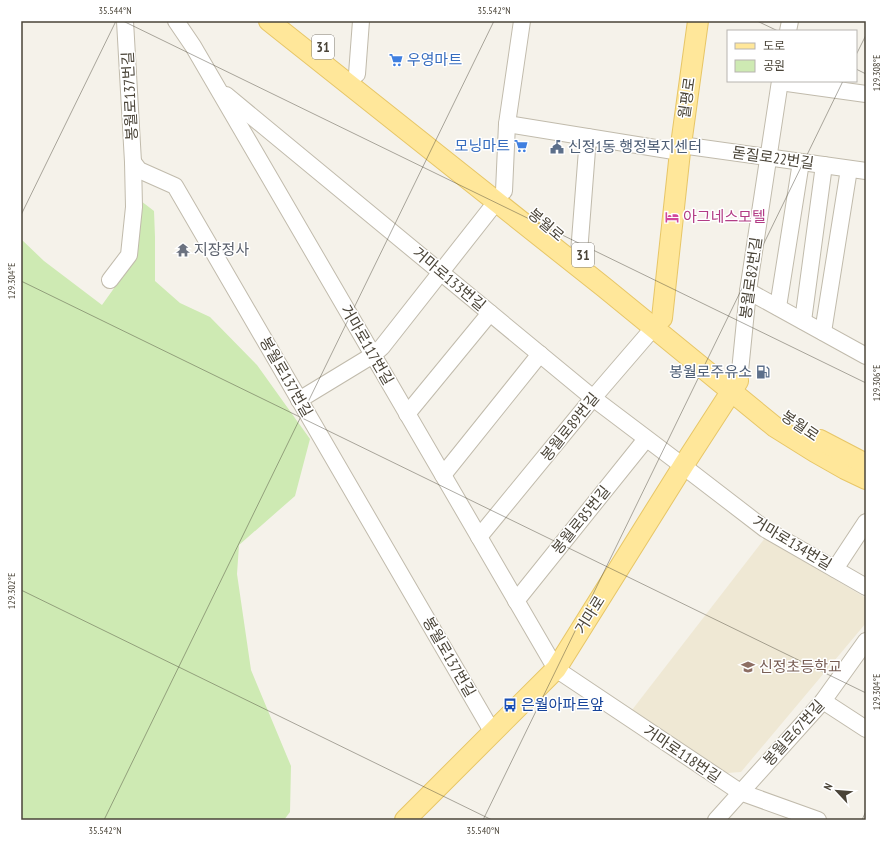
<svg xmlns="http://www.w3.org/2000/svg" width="887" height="841" font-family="'PT Sans Narrow','Noto Sans KR',sans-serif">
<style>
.education{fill:#efe8d4}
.green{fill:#ceeab3}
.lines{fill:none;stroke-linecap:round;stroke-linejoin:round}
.minor-casing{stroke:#c1bbac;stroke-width:18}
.major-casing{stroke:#e7c667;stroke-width:22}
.minor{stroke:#fff;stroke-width:16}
.major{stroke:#ffe79a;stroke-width:20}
.ticks{fill:none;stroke:#4a4438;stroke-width:1;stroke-opacity:0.45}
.labels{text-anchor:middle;stroke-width:3;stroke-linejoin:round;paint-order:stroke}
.shield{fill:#fff;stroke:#807c74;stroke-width:1}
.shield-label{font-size:14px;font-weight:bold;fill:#4a4438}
.shop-label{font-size:15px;fill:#366cbe;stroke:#fff;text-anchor:start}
.street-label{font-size:15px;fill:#4a4438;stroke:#fff}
.service-label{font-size:15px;fill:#4e5e75;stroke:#fff;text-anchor:start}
.hotel-label{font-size:15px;fill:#b23c85;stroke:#fff;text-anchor:start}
.worship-label{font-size:15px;fill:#5b616d;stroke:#fff;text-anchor:start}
.education-label{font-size:15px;fill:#785e54;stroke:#fff;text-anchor:start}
.transit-label{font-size:15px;fill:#164399;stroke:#fff;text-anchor:start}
.neatline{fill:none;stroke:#4a4438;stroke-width:1.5}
.ticks-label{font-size:10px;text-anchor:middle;fill:#4a4438}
</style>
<rect width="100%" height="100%" fill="#f5f2ea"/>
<!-- education -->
<path class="education" d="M 765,538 L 866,598 L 866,623 L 741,772 L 727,773 L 632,710 Z"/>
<!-- green -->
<path class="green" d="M 141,201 L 154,211 L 155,237 L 155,281 L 180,303 L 210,317 L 257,365 L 310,439 L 295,496 L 239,545 L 237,574 L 251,670 L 291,766 L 290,812 L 284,820 L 21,820 L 21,239 L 44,261 L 102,305 L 132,263 Z"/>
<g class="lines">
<!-- minor casing -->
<g class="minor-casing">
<g id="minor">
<path d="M 176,21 L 193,46 L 556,669 L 740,792 L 818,820"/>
<path d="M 788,31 L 790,21"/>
<path d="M 357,74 L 361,21"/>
<path d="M 780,82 L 866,94"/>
<path d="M 226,95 L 593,398 L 683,466 L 765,529 L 866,587"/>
<path d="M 507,124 L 680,152"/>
<path d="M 681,145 L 866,171"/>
<path d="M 133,162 L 139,170 L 175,186 L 493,733"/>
<path d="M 504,191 L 507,124 L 522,21"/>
<path d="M 579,253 L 588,137"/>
<path d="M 110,280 L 129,255 L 134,207 L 133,162 L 125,21"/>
<path d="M 748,291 L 866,356"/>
<path d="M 778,307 L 801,162"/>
<path d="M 803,321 L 824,165"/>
<path d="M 823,332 L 849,169"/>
<path d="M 739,381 L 748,291 L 780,81"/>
<path d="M 299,400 L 373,355 L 382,347 L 496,202"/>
<path d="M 407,414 L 490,313"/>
<path d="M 443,475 L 540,354"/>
<path d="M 479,537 L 593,398 L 661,319"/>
<path d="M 835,569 L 866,522"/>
<path d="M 516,601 L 646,439"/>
<path d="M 823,701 L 866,729"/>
<path d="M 716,820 L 823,701 L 866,641"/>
</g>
</g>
<!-- major casing -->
<g class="major-casing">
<g id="major">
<path d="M 269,21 L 605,288 L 775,427 L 815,452 L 845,469 L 866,479"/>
<path d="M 662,318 L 680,152 L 698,21"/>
<path d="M 820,440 L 866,464"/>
<path d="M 405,820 L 556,669 L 683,466 L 738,381"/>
</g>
</g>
<!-- minor -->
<use href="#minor" class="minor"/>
<!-- major -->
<use href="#major" class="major"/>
</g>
<!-- ticks -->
<path class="ticks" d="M 123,21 L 866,383M 757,21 L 778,31M 856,55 L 866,35M 856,69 L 866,74M 21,215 L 116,21M 21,281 L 866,693M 21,590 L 492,820M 104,820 L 494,21M 483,820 L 843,81M 862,820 L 866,811"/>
<!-- icons -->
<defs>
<g id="supermarket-bare" transform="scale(1.08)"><path d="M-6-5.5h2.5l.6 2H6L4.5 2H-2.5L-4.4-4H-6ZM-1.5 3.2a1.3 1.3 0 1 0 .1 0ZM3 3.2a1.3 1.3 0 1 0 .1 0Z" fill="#3f7fe0" stroke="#fff" stroke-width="2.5" paint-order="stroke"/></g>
<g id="civic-bare" transform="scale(1.08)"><path d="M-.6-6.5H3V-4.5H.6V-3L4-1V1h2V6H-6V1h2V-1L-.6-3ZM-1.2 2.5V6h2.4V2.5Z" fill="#5c6f8a" stroke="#fff" stroke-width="2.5" paint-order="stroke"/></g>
<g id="hotel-bare" transform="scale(1.08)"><path d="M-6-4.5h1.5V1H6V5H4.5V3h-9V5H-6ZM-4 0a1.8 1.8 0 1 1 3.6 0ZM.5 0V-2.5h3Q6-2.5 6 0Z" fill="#d1479c" stroke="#fff" stroke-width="2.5" paint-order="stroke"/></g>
<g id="temple-bare" transform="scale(1.08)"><path d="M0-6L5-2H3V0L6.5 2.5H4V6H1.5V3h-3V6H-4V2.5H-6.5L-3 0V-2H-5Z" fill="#6b7280" stroke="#fff" stroke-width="2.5" paint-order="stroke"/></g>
<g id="fuel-bare" transform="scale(1.08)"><path d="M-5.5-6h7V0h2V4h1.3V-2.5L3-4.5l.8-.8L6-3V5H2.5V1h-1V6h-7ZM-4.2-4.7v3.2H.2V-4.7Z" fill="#5c6f8a" stroke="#fff" stroke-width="2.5" paint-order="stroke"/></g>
<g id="school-bare" transform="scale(1.08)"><path d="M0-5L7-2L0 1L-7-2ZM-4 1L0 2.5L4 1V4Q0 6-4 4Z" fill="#8d6e63" stroke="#fff" stroke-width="2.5" paint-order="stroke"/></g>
<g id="bus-bare" transform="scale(1.08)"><path d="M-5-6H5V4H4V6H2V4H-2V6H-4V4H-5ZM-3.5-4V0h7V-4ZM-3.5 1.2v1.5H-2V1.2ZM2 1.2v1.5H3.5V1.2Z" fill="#1a4fb4" stroke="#fff" stroke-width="2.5" paint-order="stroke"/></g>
</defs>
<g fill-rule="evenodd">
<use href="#supermarket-bare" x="396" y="60"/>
<use href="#supermarket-bare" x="521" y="146"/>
<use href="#civic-bare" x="557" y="147"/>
<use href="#hotel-bare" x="672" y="217"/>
<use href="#temple-bare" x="183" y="250"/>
<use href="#fuel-bare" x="763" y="372"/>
<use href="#school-bare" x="748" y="667"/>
<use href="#bus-bare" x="510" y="705"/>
</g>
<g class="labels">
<!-- shield labels -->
<g class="shield">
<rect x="312" y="35" width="22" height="24" rx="3"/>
<rect x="572" y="243" width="22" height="24" rx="3"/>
</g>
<g class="shield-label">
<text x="323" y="52">31</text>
<text x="583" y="260">31</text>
</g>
<!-- shop labels -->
<g class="shop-label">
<text x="407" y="65">우영마트</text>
<text x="510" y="151" text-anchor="end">모닝마트</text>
</g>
<!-- street labels -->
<g class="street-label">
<text transform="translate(130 96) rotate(-93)" y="5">봉월로137번길</text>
<text transform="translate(687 98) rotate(-82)" y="5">월평로</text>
<text transform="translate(773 158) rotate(8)" y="5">돋질로22번길</text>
<text transform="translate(546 225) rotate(40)" y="5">봉월로</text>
<text transform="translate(751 278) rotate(-82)" y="5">봉월로82번길</text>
<text transform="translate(449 279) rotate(40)" y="5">거마로133번길</text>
<text transform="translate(367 345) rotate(60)" y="5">거마로117번길</text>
<text transform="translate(286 377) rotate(60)" y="5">봉월로137번길</text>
<text transform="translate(800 426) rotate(34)" y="5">봉월로</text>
<text transform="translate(570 427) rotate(-51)" y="5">봉월로89번길</text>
<text transform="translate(581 520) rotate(-51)" y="5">봉월로85번길</text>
<text transform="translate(792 543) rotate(31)" y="5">거마로134번길</text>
<text transform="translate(590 615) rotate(-58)" y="5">거마로</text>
<text transform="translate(449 657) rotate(60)" y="5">봉월로137번길</text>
<text transform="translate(794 733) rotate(-48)" y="5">봉월로67번길</text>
<text transform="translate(682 754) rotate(34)" y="5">거마로118번길</text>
</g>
<!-- service labels -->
<g class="service-label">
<text x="568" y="152">신정1동 행정복지센터</text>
<text x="752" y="377" text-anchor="end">봉월로주유소</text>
</g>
<!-- hotel labels -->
<g class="hotel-label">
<text x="683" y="222">아그네스모텔</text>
</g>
<!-- worship labels -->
<g class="worship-label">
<text x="194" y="255">지장정사</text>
</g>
<!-- education labels -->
<g class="education-label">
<text x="759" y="672">신정초등학교</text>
</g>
<!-- transit labels -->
<g class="transit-label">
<text x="521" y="710">은월아파트앞</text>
</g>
</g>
<!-- border -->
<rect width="887" height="841" fill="none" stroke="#ffffff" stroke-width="44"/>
<!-- legend -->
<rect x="727" y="30" width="130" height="52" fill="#ffffff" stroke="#b7b4af"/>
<rect x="735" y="43" width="20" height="6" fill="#ffe79a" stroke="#b7b4af"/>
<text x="763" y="50" font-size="12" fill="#4a4438">도로</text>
<rect x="735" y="60" width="20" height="12" fill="#ceeab3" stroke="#b7b4af"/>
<text x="763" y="70" font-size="12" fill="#4a4438">공원</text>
<!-- north arrow -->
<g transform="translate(837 791) rotate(296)" stroke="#ffffff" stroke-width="3" paint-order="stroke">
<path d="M0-3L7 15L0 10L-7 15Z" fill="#4a4438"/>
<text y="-6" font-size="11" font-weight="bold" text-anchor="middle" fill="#4a4438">N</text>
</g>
<rect x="22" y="22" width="843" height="797" class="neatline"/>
<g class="ticks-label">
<text x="115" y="14">35.544°N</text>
<text x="494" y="14">35.542°N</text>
<text transform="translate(876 73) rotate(-90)" y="4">129.308°E</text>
<text transform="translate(11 281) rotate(-90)" y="4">129.304°E</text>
<text transform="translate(876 383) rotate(-90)" y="4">129.306°E</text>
<text transform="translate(11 591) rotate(-90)" y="4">129.302°E</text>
<text transform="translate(876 692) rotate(-90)" y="4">129.304°E</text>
<text x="105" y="834">35.542°N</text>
<text x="483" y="834">35.540°N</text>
</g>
</svg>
